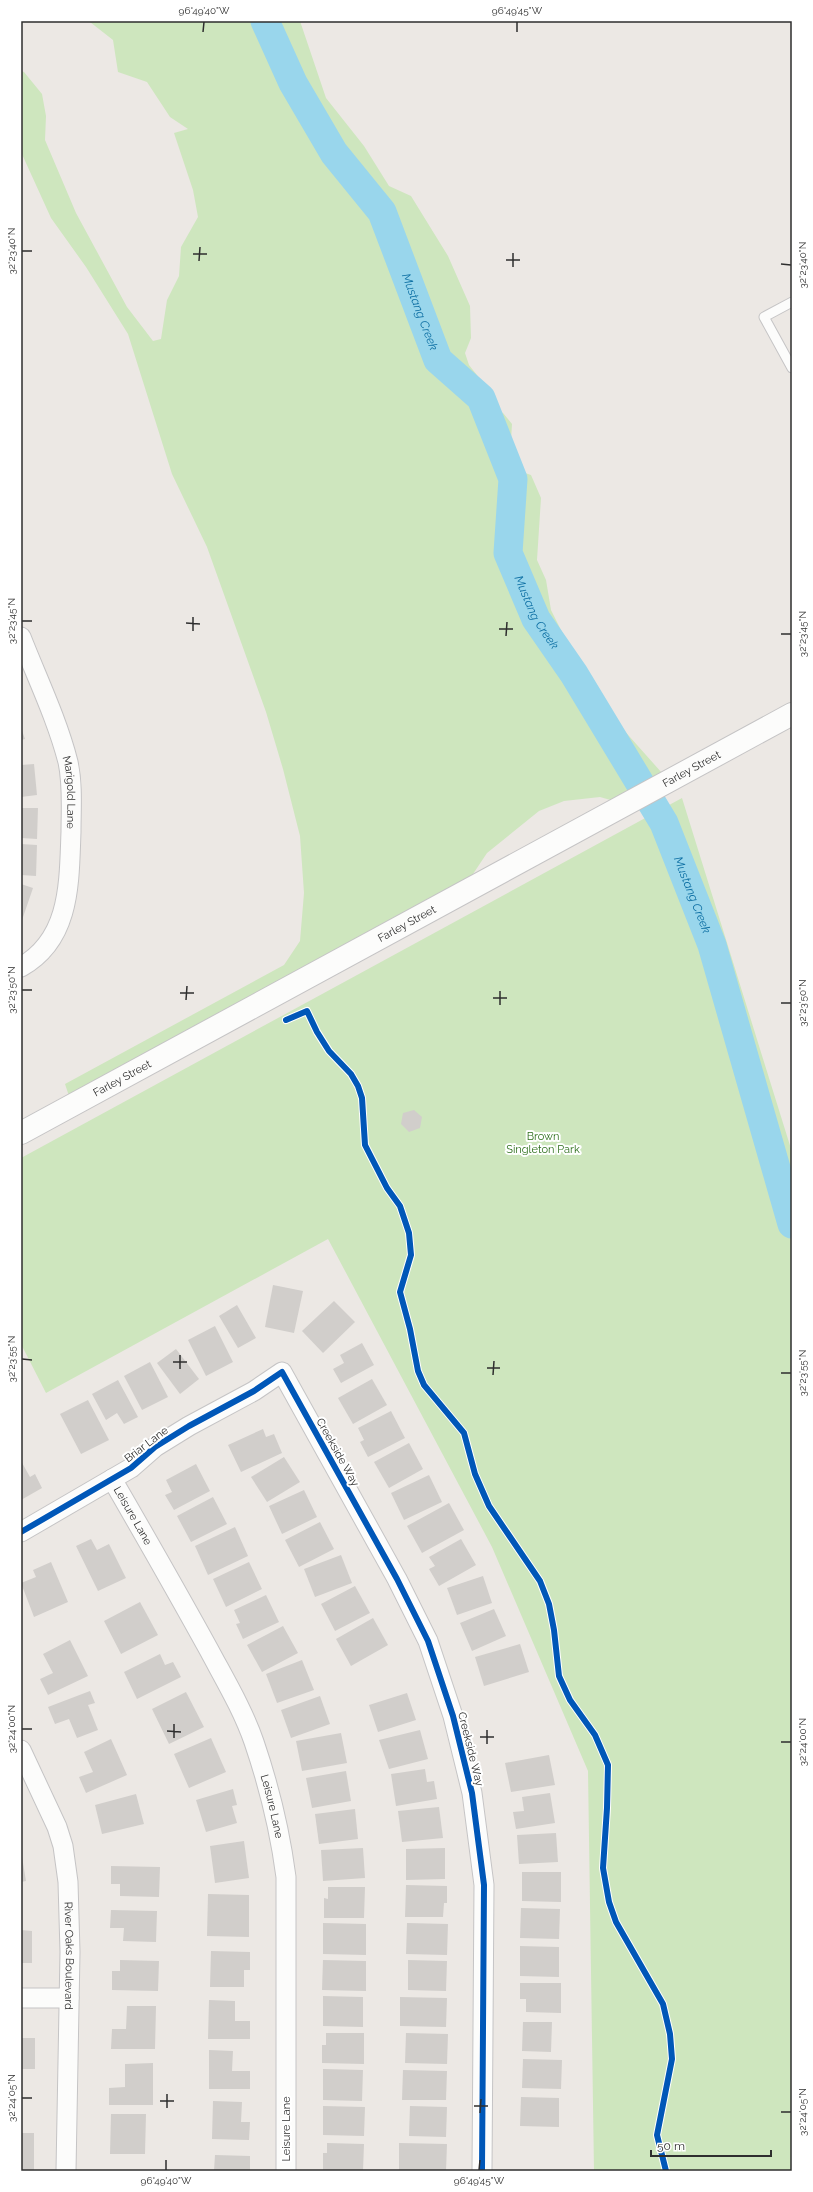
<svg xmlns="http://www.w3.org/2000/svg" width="813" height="2192" font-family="Raleway,sans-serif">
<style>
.green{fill:#cee6be}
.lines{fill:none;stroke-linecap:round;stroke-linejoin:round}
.river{stroke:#99d6ec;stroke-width:29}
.building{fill:#d1cecb}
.service-casing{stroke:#c5c4c5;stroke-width:11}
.minor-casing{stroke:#c5c4c5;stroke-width:21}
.tertiary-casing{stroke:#c5c4c5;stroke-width:24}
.service{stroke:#fcfcfb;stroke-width:9}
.minor{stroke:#fcfcfb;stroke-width:19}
.tertiary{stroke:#fcfcfb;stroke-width:22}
.cycleway-casing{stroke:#fff;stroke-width:8}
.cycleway{stroke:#0057b8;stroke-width:6}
.ticks{fill:none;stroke:#2e2e2e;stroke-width:1.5}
.labels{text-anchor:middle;stroke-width:4;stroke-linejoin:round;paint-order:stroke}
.street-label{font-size:11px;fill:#2e2e2e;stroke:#fff}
.park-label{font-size:11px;fill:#2c6e1b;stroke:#fff}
.water-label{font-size:12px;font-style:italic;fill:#0d6fa3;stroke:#fff}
.neatline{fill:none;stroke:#2e2e2e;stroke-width:1.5}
.ticks-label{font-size:10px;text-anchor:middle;fill:#2e2e2e}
</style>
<rect width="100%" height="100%" fill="#ece8e4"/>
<!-- green -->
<g class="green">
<path d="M 83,21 L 300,21 L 326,98 L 364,146 L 389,186 L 411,196 L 448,256 L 470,306 L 471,338 L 465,353 L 469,365 L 484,384 L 489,406 L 503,413 L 512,424 L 511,440 L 497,454 L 504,466 L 531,475 L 541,498 L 537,560 L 546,580 L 551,610 L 569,646 L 573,682 L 613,718 L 662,773 L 635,784 L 614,801 L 600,797 L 564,801 L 539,811 L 487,853 L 467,883 L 69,1096 L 65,1084 L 284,965 L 300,941 L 304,893 L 300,836 L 283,769 L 266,712 L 207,547 L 172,474 L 128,334 L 86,267 L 51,218 L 21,152 L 21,71 L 24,72 L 42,94 L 46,116 L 45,140 L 76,213 L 127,307 L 153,341 L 161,339 L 167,300 L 179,276 L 181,247 L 198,217 L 193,190 L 174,133 L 188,129 L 170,117 L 147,82 L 118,72 L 113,40 L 90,22 Z"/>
<path d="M 682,798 L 792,1152 L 792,2171 L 594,2171 L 588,1771 L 492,1547 L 328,1239 L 46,1393 L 21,1344 L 21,1158 Z"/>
</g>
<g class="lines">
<!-- river -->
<path class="river" id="s1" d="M 265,21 L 293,83 L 334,153 L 382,212 L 438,360 L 481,398 L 513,479 L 508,553 L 536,619 L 574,674 L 664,823 L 712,945 L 792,1224"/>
</g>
<!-- building -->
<g class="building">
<path d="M 21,728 L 25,739 L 21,740 Z"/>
<path d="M 34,764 L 37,795 L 21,797 L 21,765 Z"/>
<path d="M 21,808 L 38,808 L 37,839 L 21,838 Z"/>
<path d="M 21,844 L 37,845 L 36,876 L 21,875 Z"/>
<path d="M 21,884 L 33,888 L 21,923 Z"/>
<path d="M 414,1110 L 422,1117 L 420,1128 L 409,1132 L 401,1124 L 403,1113 Z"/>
<path d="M 273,1285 L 303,1291 L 294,1333 L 265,1327 Z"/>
<path d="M 334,1301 L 355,1322 L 323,1353 L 302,1331 Z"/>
<path d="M 237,1305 L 256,1338 L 238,1348 L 219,1316 Z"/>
<path d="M 215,1326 L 233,1362 L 206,1376 L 188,1340 Z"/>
<path d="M 362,1343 L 374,1365 L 341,1383 L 333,1369 L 344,1363 L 340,1355 Z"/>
<path d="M 176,1349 L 199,1379 L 180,1394 L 157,1363 Z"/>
<path d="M 150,1362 L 168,1397 L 142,1410 L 124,1376 Z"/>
<path d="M 372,1379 L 387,1405 L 353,1424 L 338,1398 Z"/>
<path d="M 118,1380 L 138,1417 L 124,1424 L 117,1413 L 106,1420 L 92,1394 Z"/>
<path d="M 88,1400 L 109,1440 L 81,1454 L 60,1414 Z"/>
<path d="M 391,1411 L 405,1438 L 368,1457 L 360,1442 L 364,1440 L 358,1428 Z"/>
<path d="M 263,1429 L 266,1437 L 274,1434 L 282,1453 L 241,1472 L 228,1445 Z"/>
<path d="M 409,1443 L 423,1469 L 389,1488 L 374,1462 Z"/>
<path d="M 284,1457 L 300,1482 L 267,1502 L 251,1477 Z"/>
<path d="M 21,1461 L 30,1477 L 35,1474 L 42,1488 L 21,1500 Z"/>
<path d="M 196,1464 L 210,1491 L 174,1510 L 165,1495 L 172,1492 L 166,1480 Z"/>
<path d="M 429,1475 L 442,1502 L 404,1520 L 391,1493 Z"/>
<path d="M 304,1490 L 317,1517 L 282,1534 L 269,1506 Z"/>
<path d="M 213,1497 L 227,1524 L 191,1542 L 177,1516 Z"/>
<path d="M 449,1503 L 464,1530 L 422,1553 L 407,1526 Z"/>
<path d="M 320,1522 L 334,1549 L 299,1567 L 285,1540 Z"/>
<path d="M 235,1527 L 248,1556 L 208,1575 L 195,1546 Z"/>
<path d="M 91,1539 L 97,1550 L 109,1544 L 126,1578 L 98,1591 L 76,1546 Z"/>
<path d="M 461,1539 L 476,1565 L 439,1586 L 429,1569 L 435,1566 L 429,1557 Z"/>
<path d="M 341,1555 L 352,1583 L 315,1597 L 304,1569 Z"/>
<path d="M 51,1562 L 68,1602 L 34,1617 L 21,1583 L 36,1577 L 33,1570 Z"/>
<path d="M 249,1562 L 262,1589 L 226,1607 L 213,1579 Z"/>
<path d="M 483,1576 L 492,1603 L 457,1615 L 447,1588 Z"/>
<path d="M 355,1586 L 370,1613 L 335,1631 L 321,1604 Z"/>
<path d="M 266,1595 L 279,1622 L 243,1639 L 236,1624 L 240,1623 L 234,1610 Z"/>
<path d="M 140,1602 L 158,1635 L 121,1654 L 104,1621 Z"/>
<path d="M 494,1609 L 506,1636 L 472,1651 L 460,1623 Z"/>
<path d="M 373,1618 L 388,1645 L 351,1666 L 336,1639 Z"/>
<path d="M 283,1626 L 298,1653 L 262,1672 L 247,1645 Z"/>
<path d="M 70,1640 L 88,1676 L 48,1695 L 40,1679 L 53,1673 L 43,1654 Z"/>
<path d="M 520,1644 L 529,1672 L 484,1686 L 475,1657 Z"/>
<path d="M 160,1654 L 165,1665 L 173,1662 L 181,1677 L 137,1699 L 124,1672 Z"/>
<path d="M 302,1660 L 314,1690 L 277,1703 L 266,1674 Z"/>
<path d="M 90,1691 L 95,1703 L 88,1705 L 98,1730 L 77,1738 L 69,1719 L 55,1724 L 48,1707 Z"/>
<path d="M 186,1692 L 204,1727 L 169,1744 L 152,1709 Z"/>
<path d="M 407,1693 L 416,1720 L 378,1732 L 369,1705 Z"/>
<path d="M 320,1696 L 330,1724 L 291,1738 L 281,1710 Z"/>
<path d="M 420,1730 L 428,1759 L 389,1769 L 379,1740 Z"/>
<path d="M 341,1733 L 347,1763 L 302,1771 L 296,1741 Z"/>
<path d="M 211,1738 L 226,1772 L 189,1788 L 174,1754 Z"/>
<path d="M 111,1739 L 127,1775 L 86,1793 L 79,1777 L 93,1772 L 84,1752 Z"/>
<path d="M 549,1755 L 555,1785 L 511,1792 L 505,1763 Z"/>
<path d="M 425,1769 L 427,1782 L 434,1781 L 437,1799 L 396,1806 L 391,1774 Z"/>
<path d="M 346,1771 L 351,1801 L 312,1808 L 306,1778 Z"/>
<path d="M 233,1789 L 237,1805 L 232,1806 L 237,1823 L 206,1832 L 196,1800 Z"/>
<path d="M 550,1793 L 555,1823 L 516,1829 L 513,1812 L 524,1811 L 522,1797 Z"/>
<path d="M 136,1794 L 144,1824 L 102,1834 L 95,1805 Z"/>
<path d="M 439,1807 L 443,1838 L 402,1842 L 398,1811 Z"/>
<path d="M 355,1809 L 358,1839 L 319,1844 L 315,1814 Z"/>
<path d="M 556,1833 L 558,1862 L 519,1864 L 517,1835 Z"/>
<path d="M 244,1841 L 249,1878 L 215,1883 L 210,1846 Z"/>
<path d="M 363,1848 L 365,1878 L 323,1881 L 321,1850 Z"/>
<path d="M 445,1848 L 445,1879 L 406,1880 L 406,1849 Z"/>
<path d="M 21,1851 L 26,1881 L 21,1882 Z"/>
<path d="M 111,1866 L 160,1867 L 159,1897 L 120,1896 L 120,1884 L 111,1884 Z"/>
<path d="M 522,1872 L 561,1872 L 561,1902 L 522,1901 Z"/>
<path d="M 406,1885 L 447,1886 L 447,1903 L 444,1903 L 443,1917 L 405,1917 Z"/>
<path d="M 328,1887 L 365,1887 L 364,1918 L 324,1918 L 324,1898 L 328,1899 Z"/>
<path d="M 208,1894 L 249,1895 L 249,1937 L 207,1936 Z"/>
<path d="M 521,1908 L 560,1909 L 559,1939 L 520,1938 Z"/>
<path d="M 111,1910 L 157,1911 L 156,1942 L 123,1941 L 124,1928 L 110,1928 Z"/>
<path d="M 323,1923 L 366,1924 L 366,1955 L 323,1954 Z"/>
<path d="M 407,1923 L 448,1924 L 447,1955 L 406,1954 Z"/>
<path d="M 21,1930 L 32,1931 L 32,1963 L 21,1963 Z"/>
<path d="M 520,1946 L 559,1947 L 559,1977 L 520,1976 Z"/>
<path d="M 211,1951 L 250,1952 L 250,1970 L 244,1970 L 244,1987 L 210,1987 Z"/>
<path d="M 120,1960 L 159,1961 L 158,1991 L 112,1990 L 112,1971 L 120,1971 Z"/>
<path d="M 323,1960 L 366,1961 L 366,1991 L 322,1990 Z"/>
<path d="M 408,1960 L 447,1961 L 446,1991 L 408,1990 Z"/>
<path d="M 520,1983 L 561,1983 L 561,2013 L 526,2012 L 526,1999 L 520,1999 Z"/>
<path d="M 323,1996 L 363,1997 L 363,2027 L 323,2026 Z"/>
<path d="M 400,1997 L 447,1998 L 446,2027 L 400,2026 Z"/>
<path d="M 209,2000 L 235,2001 L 235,2021 L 250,2021 L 250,2039 L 208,2039 Z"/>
<path d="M 127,2006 L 156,2006 L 155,2049 L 111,2049 L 112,2029 L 126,2029 Z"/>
<path d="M 523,2022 L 552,2022 L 551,2052 L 522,2051 Z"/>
<path d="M 326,2033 L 364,2033 L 364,2064 L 322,2063 L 322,2045 L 326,2045 Z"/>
<path d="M 406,2033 L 448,2034 L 447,2064 L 405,2063 Z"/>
<rect x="21" y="2038" width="14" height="31"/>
<path d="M 209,2050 L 233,2051 L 232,2071 L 250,2071 L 250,2089 L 209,2089 Z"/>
<path d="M 523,2059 L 562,2060 L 561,2089 L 522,2088 Z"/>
<path d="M 153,2063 L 153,2105 L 109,2105 L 109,2088 L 125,2087 L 125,2064 Z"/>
<path d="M 323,2069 L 363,2070 L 362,2101 L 323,2100 Z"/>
<path d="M 403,2070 L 447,2071 L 446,2100 L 402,2100 Z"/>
<path d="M 521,2097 L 559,2098 L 559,2127 L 520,2126 Z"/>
<path d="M 213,2101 L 242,2102 L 241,2122 L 250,2122 L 249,2140 L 212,2139 Z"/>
<path d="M 323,2106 L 365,2107 L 364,2136 L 323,2135 Z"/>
<path d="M 410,2106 L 447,2107 L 446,2137 L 409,2136 Z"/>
<path d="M 111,2114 L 146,2114 L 145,2154 L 110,2154 Z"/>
<rect x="21" y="2133" width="13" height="38"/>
<path d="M 327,2143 L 364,2144 L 363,2171 L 323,2171 L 323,2153 L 327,2153 Z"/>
<path d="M 399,2143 L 447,2144 L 446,2171 L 399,2171 Z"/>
<path d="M 215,2155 L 250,2156 L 250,2171 L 214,2171 Z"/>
</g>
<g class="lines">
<!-- service casing -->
<g class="service-casing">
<path id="service" d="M 792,302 L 764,317 L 792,368"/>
</g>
<!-- minor casing -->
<g class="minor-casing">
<g id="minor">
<path id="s2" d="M 21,637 C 37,678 57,719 68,762 C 73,785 71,809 71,832 C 69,882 71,939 21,967"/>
<path id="s3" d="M 112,1479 C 145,1536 177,1592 209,1650 C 225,1680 243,1710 254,1742 C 269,1786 280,1831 286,1877 L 286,2171"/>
<path d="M 21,1532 L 131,1468 L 155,1447 L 189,1426 L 254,1391 L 282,1372 L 397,1579 L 428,1641 L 453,1716 L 472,1793 L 484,1885 L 482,2171"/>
<path id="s4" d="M 21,1750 L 57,1827 L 63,1846 L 68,1882 L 70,1952 L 66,2171"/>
<path d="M 21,1998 L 69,1998"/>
</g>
</g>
<!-- tertiary casing -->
<g class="tertiary-casing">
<g id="tertiary">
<path id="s5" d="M 21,1133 L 792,714"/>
</g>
</g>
<!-- service -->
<use href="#service" class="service"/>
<!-- minor -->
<use href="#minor" class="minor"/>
<!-- tertiary -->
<use href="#tertiary" class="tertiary"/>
<!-- cycleway casing -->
<g class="cycleway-casing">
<g id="cycleway">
<path d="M 286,1020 L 307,1011 L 317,1032 L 329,1051 L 351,1074 L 358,1086 L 362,1098 L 365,1145 L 387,1188 L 400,1206 L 409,1233 L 411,1255 L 400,1292 L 410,1329 L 418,1371 L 424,1385 L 464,1433 L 475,1474 L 489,1506 L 540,1581 L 549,1604 L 554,1630 L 559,1676 L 570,1700 L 595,1735 L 608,1765 L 607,1808 L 603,1868 L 609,1902 L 616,1922 L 663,2004 L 670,2034 L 672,2059 L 657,2135 L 666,2171"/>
<path d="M 21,1532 L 131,1468 L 155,1447 L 189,1426 L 254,1391 L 282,1372 L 397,1579 L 428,1641 L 453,1716 L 472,1793 L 484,1885 L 482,2171"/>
</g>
</g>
<!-- cycleway -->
<use href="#cycleway" class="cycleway"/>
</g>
<!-- ticks -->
<path class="ticks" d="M 203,32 L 204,22M 517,32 L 517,22M 22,251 L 32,251M 193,254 L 207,254M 506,260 L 520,260M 199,261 L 200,247M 781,264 L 791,265M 513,267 L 513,253M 22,621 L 32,621M 186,623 L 200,624M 499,629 L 513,629M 193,631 L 193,617M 781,634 L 791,634M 506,636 L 507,622M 22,990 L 32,990M 180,993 L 194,993M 493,998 L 507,998M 186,1000 L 187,986M 781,1003 L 791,1003M 500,1005 L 500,991M 22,1359 L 32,1360M 173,1362 L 187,1362M 487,1368 L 500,1368M 180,1369 L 180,1355M 781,1373 L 791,1373M 493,1375 L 494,1361M 22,1729 L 32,1729M 167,1731 L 181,1732M 480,1737 L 494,1737M 174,1738 L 174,1724M 781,1742 L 791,1742M 487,1744 L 487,1730M 22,2098 L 32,2098M 160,2101 L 174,2101M 474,2106 L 488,2106M 167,2108 L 167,2094M 781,2112 L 791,2112M 480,2113 L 481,2099M 166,2170 L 166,2160M 479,2170 L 480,2160"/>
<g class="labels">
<!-- street labels -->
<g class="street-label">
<text dy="4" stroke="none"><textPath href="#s5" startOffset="763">Farley Street</textPath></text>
<text dy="4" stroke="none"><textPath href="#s2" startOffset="164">Marigold Lane</textPath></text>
<text dy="4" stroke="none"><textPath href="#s5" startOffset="439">Farley Street</textPath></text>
<text dy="4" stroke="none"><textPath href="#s5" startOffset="115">Farley Street</textPath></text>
<text transform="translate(146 1444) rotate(-37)" y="4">Briar Lane</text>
<text transform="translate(338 1452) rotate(61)" y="4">Creekside Way</text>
<text dy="4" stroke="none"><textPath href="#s3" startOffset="42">Leisure Lane</textPath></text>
<text transform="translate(471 1749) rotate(76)" y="4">Creekside Way</text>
<text dy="4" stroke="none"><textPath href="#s3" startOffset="366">Leisure Lane</textPath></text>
<text dy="4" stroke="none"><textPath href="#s4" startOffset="215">River Oaks Boulevard</textPath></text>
<text transform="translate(286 2129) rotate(-90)" y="4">Leisure Lane</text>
</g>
<!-- park labels -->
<g class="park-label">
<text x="543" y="1140">Brown<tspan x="543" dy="13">Singleton Park</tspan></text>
</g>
<!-- water labels -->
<g class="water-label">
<text dy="4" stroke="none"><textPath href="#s1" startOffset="332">Mustang Creek</textPath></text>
<text dy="4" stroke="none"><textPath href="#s1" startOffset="668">Mustang Creek</textPath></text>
<text dy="4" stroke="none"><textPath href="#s1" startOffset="992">Mustang Creek</textPath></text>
</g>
</g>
<!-- border -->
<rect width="813" height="2192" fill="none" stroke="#ffffff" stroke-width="44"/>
<!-- scale -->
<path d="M651 2150v6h120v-6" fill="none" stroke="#2e2e2e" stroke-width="2"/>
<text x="657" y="2150" font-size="12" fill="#2e2e2e" stroke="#ffffff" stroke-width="3" paint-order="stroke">50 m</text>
<rect x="22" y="22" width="769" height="2148" class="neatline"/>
<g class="ticks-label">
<text x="204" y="14">96°49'40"W</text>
<text x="517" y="14">96°49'45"W</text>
<text transform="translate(11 251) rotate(-90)" y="4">32°23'40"N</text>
<text transform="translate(802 265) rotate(-90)" y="4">32°23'40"N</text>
<text transform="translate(11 621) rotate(-90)" y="4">32°23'45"N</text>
<text transform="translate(802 634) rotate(-90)" y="4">32°23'45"N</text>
<text transform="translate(11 990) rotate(-90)" y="4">32°23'50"N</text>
<text transform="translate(802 1003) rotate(-90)" y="4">32°23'50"N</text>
<text transform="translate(11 1359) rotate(-90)" y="4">32°23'55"N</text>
<text transform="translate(802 1373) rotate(-90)" y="4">32°23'55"N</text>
<text transform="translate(11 1729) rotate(-90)" y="4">32°24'00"N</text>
<text transform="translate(802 1742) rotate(-90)" y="4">32°24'00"N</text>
<text transform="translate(11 2098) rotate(-90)" y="4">32°24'05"N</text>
<text transform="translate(802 2112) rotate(-90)" y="4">32°24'05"N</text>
<text x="166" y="2184">96°49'40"W</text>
<text x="479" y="2184">96°49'45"W</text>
</g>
</svg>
